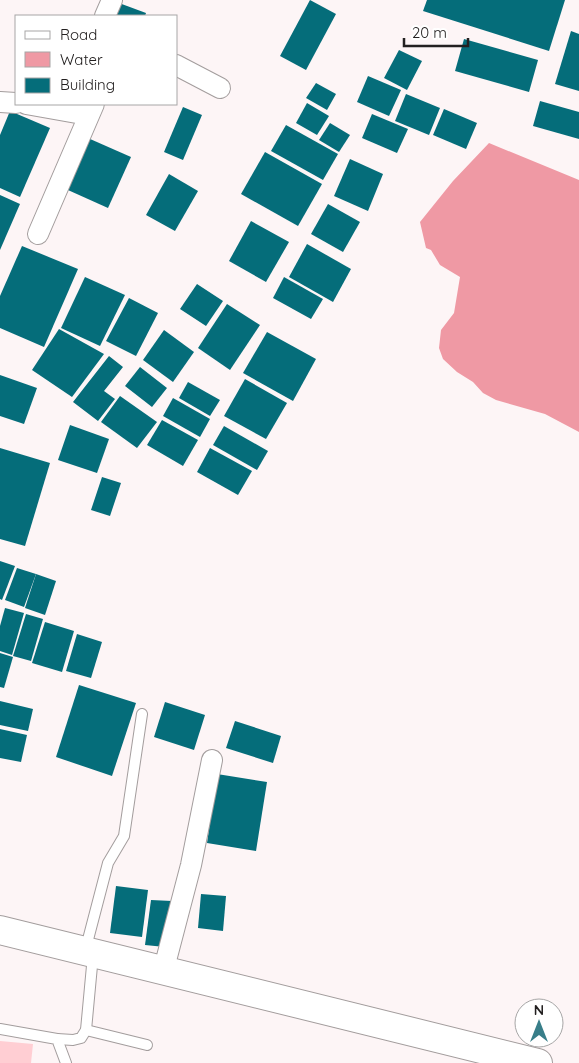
<svg xmlns="http://www.w3.org/2000/svg" width="579" height="1063" font-family="Quicksand,sans-serif">
<style>
.green{fill:#ffced3}
.water{fill:#ef99a4}
.building{fill:#056d7a}
.lines{fill:none;stroke-linecap:round;stroke-linejoin:round}
.lane-casing{stroke:#a39d9d;stroke-width:12}
.street-casing{stroke:#a39d9d;stroke-width:22}
.secondary-casing{stroke:#a39d9d;stroke-width:30}
.lane{stroke:#fff;stroke-width:10}
.street{stroke:#fff;stroke-width:20}
.secondary{stroke:#fff;stroke-width:28}
</style>
<rect width="100%" height="100%" fill="#fdf5f6"/>
<!-- green -->
<path class="green" d="M 0,1041 L 33,1044 L 31,1063 L 0,1063 Z"/>
<!-- water -->
<path class="water" d="M 489,143 L 579,180 L 579,432 L 545,414 L 496,400 L 483,393 L 473,382 L 457,372 L 443,359 L 439,348 L 441,330 L 454,313 L 460,277 L 440,265 L 431,250 L 426,248 L 420,222 L 453,181 Z"/>
<!-- building -->
<g class="building">
<path d="M 310,0 L 336,14 L 306,70 L 280,56 Z"/>
<path d="M 427,0 L 565,0 L 549,51 L 423,11 Z"/>
<path d="M 119,3 L 146,13 L 145,16 L 115,16 Z"/>
<path d="M 571,31 L 579,34 L 579,91 L 555,84 Z"/>
<path d="M 464,39 L 538,60 L 529,92 L 455,71 Z"/>
<path d="M 399,50 L 422,61 L 407,90 L 384,78 Z"/>
<path d="M 368,76 L 401,90 L 389,116 L 357,102 Z"/>
<path d="M 316,83 L 336,94 L 327,110 L 306,98 Z"/>
<path d="M 406,94 L 440,108 L 429,135 L 395,121 Z"/>
<path d="M 540,101 L 579,112 L 579,139 L 533,126 Z"/>
<path d="M 307,103 L 329,116 L 317,135 L 296,123 Z"/>
<path d="M 183,107 L 202,115 L 183,160 L 164,152 Z"/>
<path d="M 444,109 L 477,123 L 466,149 L 433,135 Z"/>
<path d="M 10,111 L 50,128 L 20,197 L 0,188 L 0,135 Z"/>
<path d="M 372,114 L 408,129 L 397,153 L 362,138 Z"/>
<path d="M 330,123 L 350,135 L 339,152 L 319,140 Z"/>
<path d="M 286,125 L 338,154 L 323,180 L 271,151 Z"/>
<path d="M 81,135 L 131,157 L 108,208 L 59,186 Z"/>
<path d="M 265,152 L 322,184 L 298,226 L 241,194 Z"/>
<path d="M 350,159 L 383,174 L 368,211 L 334,196 Z"/>
<path d="M 169,174 L 198,191 L 175,231 L 146,215 Z"/>
<path d="M 0,195 L 20,204 L 0,250 Z"/>
<path d="M 328,204 L 360,222 L 343,252 L 311,234 Z"/>
<path d="M 251,221 L 289,242 L 266,282 L 229,261 Z"/>
<path d="M 307,244 L 351,269 L 333,302 L 289,277 Z"/>
<path d="M 22,246 L 78,269 L 44,347 L 0,328 L 0,296 Z"/>
<path d="M 85,277 L 125,295 L 100,346 L 61,328 Z"/>
<path d="M 284,277 L 323,299 L 311,319 L 273,298 Z"/>
<path d="M 197,284 L 223,301 L 206,326 L 180,309 Z"/>
<path d="M 129,298 L 158,313 L 136,356 L 106,341 Z"/>
<path d="M 227,304 L 260,325 L 230,370 L 198,348 Z"/>
<path d="M 59,329 L 104,354 L 72,397 L 32,370 Z"/>
<path d="M 164,330 L 194,352 L 173,382 L 143,360 Z"/>
<path d="M 267,332 L 316,359 L 293,401 L 243,373 Z"/>
<path d="M 109,356 L 123,367 L 104,391 L 115,399 L 98,421 L 73,402 Z"/>
<path d="M 140,367 L 167,388 L 152,407 L 125,386 Z"/>
<path d="M 0,375 L 37,388 L 24,424 L 0,416 Z"/>
<path d="M 245,379 L 287,403 L 266,439 L 224,416 Z"/>
<path d="M 188,382 L 220,400 L 210,416 L 179,398 Z"/>
<path d="M 120,396 L 157,422 L 137,448 L 101,422 Z"/>
<path d="M 173,398 L 210,419 L 200,437 L 163,416 Z"/>
<path d="M 162,420 L 198,440 L 183,466 L 147,445 Z"/>
<path d="M 70,425 L 109,439 L 97,473 L 58,460 Z"/>
<path d="M 224,426 L 268,451 L 257,470 L 213,445 Z"/>
<path d="M 0,448 L 50,463 L 25,546 L 0,539 Z"/>
<path d="M 210,448 L 252,471 L 238,495 L 197,472 Z"/>
<path d="M 102,477 L 121,483 L 110,516 L 91,510 Z"/>
<path d="M 0,561 L 15,566 L 2,600 L 0,599 Z"/>
<path d="M 17,568 L 36,574 L 24,607 L 5,600 Z"/>
<path d="M 36,574 L 56,581 L 45,615 L 25,608 Z"/>
<path d="M 5,608 L 24,613 L 12,655 L 0,651 L 0,626 Z"/>
<path d="M 26,614 L 43,619 L 31,661 L 13,656 Z"/>
<path d="M 45,622 L 74,631 L 62,672 L 32,663 Z"/>
<path d="M 77,634 L 102,642 L 91,678 L 66,671 Z"/>
<path d="M 0,653 L 13,657 L 4,688 L 0,687 Z"/>
<path d="M 79,685 L 136,703 L 112,776 L 56,757 Z"/>
<path d="M 0,701 L 33,709 L 28,731 L 0,725 Z"/>
<path d="M 165,702 L 205,715 L 194,750 L 154,737 Z"/>
<path d="M 235,721 L 281,736 L 273,763 L 226,748 Z"/>
<path d="M 0,729 L 27,735 L 21,762 L 0,758 Z"/>
<path d="M 217,774 L 267,782 L 256,851 L 207,843 Z"/>
<path d="M 116,886 L 148,890 L 142,937 L 110,933 Z"/>
<path d="M 201,894 L 226,896 L 223,931 L 198,928 Z"/>
<path d="M 151,900 L 172,901 L 165,947 L 145,945 Z"/>
</g>
<g class="lines">
<!-- lane casing -->
<g class="lane-casing">
<g id="lane">
<path d="M 85,951 L 108,863 L 124,836 L 142,714"/>
<path d="M 0,1029 L 57,1039 L 66,1063"/>
<path d="M 86,1030 L 147,1045"/>
<path d="M 57,1039 L 73,1040 L 81,1038 L 86,1030 L 93,955"/>
</g>
</g>
<!-- street casing -->
<g class="street-casing">
<g id="street">
<path d="M 105,16 L 112,0"/>
<path d="M 176,65 L 220,88"/>
<path d="M 0,102 L 16,103"/>
<path d="M 26,104 L 88,115"/>
<path d="M 38,234 L 94,104"/>
<path d="M 163,972 L 191,865 L 212,760"/>
</g>
</g>
<!-- secondary casing -->
<g class="secondary-casing">
<path id="secondary" d="M 0,930 L 538,1063"/>
</g>
<!-- lane -->
<use href="#lane" class="lane"/>
<!-- street -->
<use href="#street" class="street"/>
<!-- secondary -->
<use href="#secondary" class="secondary"/>
</g>
<!-- legend -->
<rect x="15" y="15" width="162" height="90" fill="#ffffff" stroke="#a7a6a6"/>
<rect x="25" y="31" width="25" height="8" fill="#ffffff" stroke="#a7a6a6"/>
<text x="60" y="40" font-size="15" fill="#232020">Road</text>
<rect x="25" y="52" width="25" height="15" fill="#ef99a4" stroke="#a7a6a6"/>
<text x="60" y="65" font-size="15" fill="#232020">Water</text>
<rect x="25" y="78" width="25" height="15" fill="#056d7a" stroke="#a7a6a6"/>
<text x="60" y="90" font-size="15" fill="#232020">Building</text>
<!-- north arrow -->
<g transform="translate(539 1023)"><circle r="24" fill="#ffffff" stroke="#a7a6a6"/>
<path d="M0-4L9 19L0 12L-9 19Z" fill="#387e89"/>
<text y="-8" font-size="14" font-weight="bold" text-anchor="middle" fill="#232020">N</text>
</g>
<!-- scale -->
<path d="M404 38v8h64v-8" fill="none" stroke="#232020" stroke-width="2.5"/>
<text x="412" y="38" font-size="15" fill="#232020" stroke="#ffffff" stroke-width="4" paint-order="stroke">20 m</text>
</svg>
